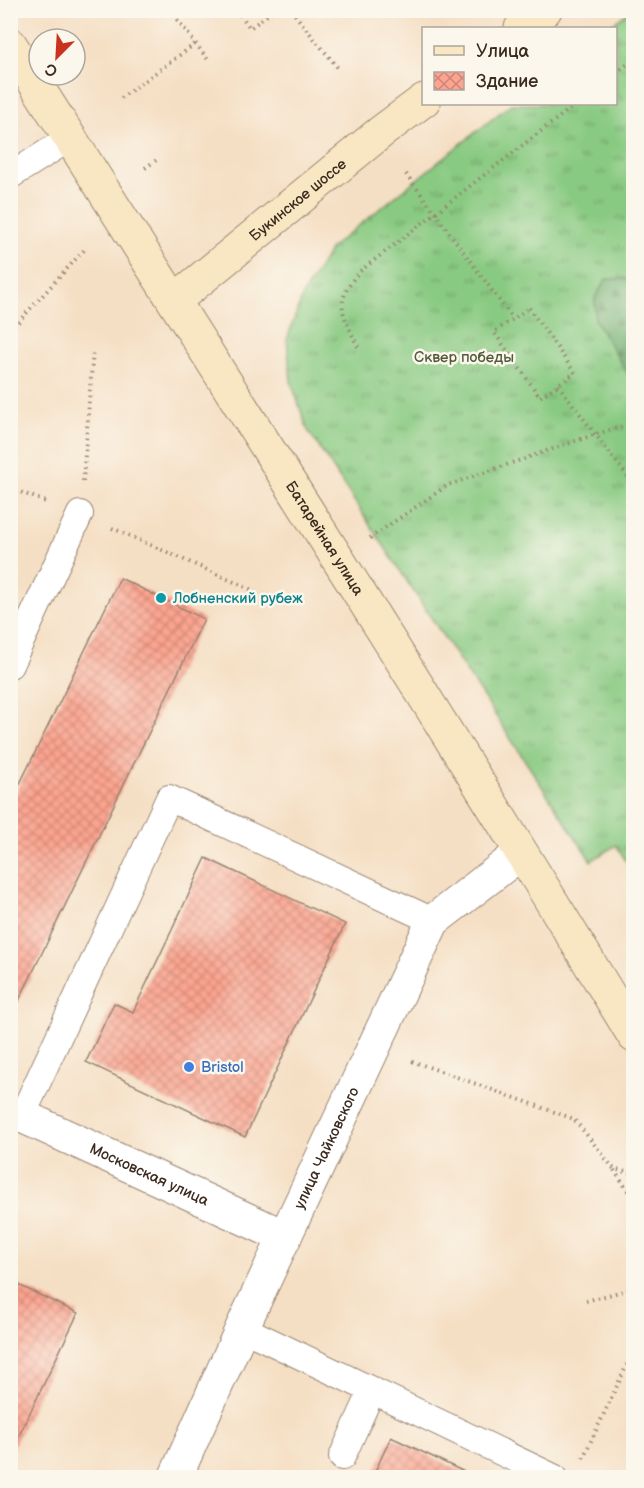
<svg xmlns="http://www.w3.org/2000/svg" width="644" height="1488" font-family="'Balsamiq Sans',sans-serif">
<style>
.grass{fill:url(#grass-tufts);stroke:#627a50;stroke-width:1.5}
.forest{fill:url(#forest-firs);stroke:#546c47;stroke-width:1.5}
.building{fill:url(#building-cross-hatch)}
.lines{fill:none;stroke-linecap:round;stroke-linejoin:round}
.service-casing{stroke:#988471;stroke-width:28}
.minor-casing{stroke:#988471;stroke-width:35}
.secondary-casing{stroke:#988471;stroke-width:35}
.path{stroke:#988471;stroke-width:4;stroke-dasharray:1.5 4.5;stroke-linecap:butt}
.service{stroke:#fff;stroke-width:26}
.minor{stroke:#fff;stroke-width:33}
.secondary{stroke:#f9e7c3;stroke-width:33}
.culture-dot{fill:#0f9aa8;stroke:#fbf7ec;stroke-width:2}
.shop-dot{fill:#3f7fe0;stroke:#fbf7ec;stroke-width:2}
.labels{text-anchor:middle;stroke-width:5;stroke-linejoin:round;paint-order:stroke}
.street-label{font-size:15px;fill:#3b2a1e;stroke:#fbf7ec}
.park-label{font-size:15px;fill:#525a3c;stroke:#fbf7ec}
.culture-label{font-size:15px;fill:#0d838f;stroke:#fbf7ec;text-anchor:start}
.shop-label{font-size:15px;fill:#366cbe;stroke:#fbf7ec;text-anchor:start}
</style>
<defs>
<pattern id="grass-tufts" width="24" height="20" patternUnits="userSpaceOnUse" patternTransform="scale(1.5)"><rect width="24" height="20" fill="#89ca82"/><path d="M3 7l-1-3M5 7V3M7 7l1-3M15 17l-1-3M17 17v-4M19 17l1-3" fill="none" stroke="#71a46a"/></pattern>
<pattern id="forest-firs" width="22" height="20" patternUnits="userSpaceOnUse" patternTransform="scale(1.5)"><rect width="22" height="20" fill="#6eae70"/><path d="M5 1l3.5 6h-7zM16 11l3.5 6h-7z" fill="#5c8e5b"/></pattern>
<pattern id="building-cross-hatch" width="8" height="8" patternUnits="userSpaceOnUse" patternTransform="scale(1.5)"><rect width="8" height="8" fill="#fca490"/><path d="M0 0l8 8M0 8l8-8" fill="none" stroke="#cd8675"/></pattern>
</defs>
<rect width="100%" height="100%" fill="#fbf7ec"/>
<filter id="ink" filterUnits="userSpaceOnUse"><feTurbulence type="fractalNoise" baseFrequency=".0167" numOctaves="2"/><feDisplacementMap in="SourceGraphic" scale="12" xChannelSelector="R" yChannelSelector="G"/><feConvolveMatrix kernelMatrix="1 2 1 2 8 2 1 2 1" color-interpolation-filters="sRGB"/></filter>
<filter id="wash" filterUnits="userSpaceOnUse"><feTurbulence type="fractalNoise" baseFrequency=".008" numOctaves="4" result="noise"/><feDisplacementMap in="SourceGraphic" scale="24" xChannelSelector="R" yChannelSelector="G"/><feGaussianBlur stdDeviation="1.35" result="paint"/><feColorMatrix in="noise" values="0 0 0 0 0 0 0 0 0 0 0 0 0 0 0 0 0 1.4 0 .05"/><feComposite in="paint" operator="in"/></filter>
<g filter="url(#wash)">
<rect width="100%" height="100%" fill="#f5dfc4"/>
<!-- grass -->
<path class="grass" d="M 630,11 L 633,11 L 633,872 L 616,845 L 591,861 L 307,429 L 291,381 L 287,339 L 304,292 L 332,247 L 511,104 L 616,104 L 616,28 L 607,28 Z"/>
<!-- forest -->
<path class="forest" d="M 606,279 L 627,279 L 633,282 L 633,382 L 595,320 L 595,298 Z"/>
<g id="blocks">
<!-- building -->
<g class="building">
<path d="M 120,578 L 204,619 L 10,1019 L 10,804 Z"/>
<path d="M 206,858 L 345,924 L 245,1137 L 86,1062 L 114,1003 L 133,1012 Z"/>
<path d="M 10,1281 L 78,1313 L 10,1454 Z"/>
<path d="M 391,1437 L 477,1478 L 372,1478 Z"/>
</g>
</g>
</g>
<g filter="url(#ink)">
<use href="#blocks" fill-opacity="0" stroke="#988471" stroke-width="1.5"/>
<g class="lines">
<!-- service casing -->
<g class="service-casing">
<g id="service">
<path d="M 10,176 L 70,138"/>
<path d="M 10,665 L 80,514"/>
<path d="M 22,1116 L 169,798 L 433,921"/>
<path d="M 242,1328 L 555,1478"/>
<path d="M 342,1457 L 372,1391"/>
</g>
</g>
<!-- minor casing -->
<g class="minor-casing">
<g id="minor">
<path id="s1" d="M 10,1117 L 22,1116 L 285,1237"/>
<path id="s2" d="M 175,1478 L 242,1328 L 433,921 L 521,853"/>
</g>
</g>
<!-- secondary casing -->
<g class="secondary-casing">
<g id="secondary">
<path d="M 521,28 L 545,10"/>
<path id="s3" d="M 10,44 C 220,373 431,702 634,1036"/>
<path id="s4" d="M 174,301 L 381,132 L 424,100"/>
</g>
</g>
<!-- path -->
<g class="path">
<path d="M 170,10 L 209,61"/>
<path d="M 237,10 L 250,28 L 274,10"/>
<path d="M 291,10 L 338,68"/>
<path d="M 616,73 L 634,59"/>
<path d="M 121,98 L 195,44"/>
<path d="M 145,168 L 158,159"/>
<path d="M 406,174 L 513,319"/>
<path d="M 529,308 L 575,373 L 540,397 L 494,332 Z"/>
<path d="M 10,331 L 86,248"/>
<path d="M 358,347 C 342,312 333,304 359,272 L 576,104"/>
<path d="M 558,385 L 634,485"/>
<path d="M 83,481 L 93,350"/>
<path d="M 10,488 L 46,502"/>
<path d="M 112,528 L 255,591"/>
<path d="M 370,538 L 448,485 L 596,434 L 634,423"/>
<path d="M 412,1061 L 574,1119 L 614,1169 L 634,1174"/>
<path d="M 614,1170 L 634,1200"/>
<path d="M 586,1301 L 634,1288"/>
<path d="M 583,1458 L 634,1350"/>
</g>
<!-- service -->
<use href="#service" class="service"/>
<!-- minor -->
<use href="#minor" class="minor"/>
<!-- secondary -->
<use href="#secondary" class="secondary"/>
</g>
</g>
<!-- markers -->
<circle class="culture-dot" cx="161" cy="598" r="6"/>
<circle class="shop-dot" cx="189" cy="1067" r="6"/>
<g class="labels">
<!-- street labels -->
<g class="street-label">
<text dy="5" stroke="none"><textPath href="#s4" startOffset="160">Букинское шоссе</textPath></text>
<text dy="5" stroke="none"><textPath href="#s3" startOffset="586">Батарейная улица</textPath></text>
<text dy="5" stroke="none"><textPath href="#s2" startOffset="363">улица Чайковского</textPath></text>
<text dy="5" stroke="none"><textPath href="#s1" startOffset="152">Московская улица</textPath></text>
</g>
<!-- park labels -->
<g class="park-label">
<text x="464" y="362">Сквер победы</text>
</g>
<!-- culture labels -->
<g class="culture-label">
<text x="173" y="603">Лобненский рубеж</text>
</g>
<!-- shop labels -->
<g class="shop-label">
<text x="201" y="1072">Bristol</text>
</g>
</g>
<!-- margin -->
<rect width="644" height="1488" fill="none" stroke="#fbf7ec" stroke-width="36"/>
<!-- legend -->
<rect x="422" y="27" width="195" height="78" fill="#fbf7ec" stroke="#aea59a" stroke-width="1.5"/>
<rect x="434" y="46" width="30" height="9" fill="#f9e7c3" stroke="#aea59a" stroke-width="1.5"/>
<text x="476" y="57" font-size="18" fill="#3b2a1e">Улица</text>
<rect x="434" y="72" width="30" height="18" fill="url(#building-cross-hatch)" stroke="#aea59a" stroke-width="1.5"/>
<text x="476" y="87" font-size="18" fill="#3b2a1e">Здание</text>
<!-- north arrow -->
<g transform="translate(57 57) rotate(204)"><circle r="28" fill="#fbf7ec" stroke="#aea59a" stroke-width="1.5"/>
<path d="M0-4.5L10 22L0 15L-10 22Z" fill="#c8321e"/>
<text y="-9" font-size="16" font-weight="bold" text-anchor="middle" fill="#3b2a1e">С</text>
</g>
</svg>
